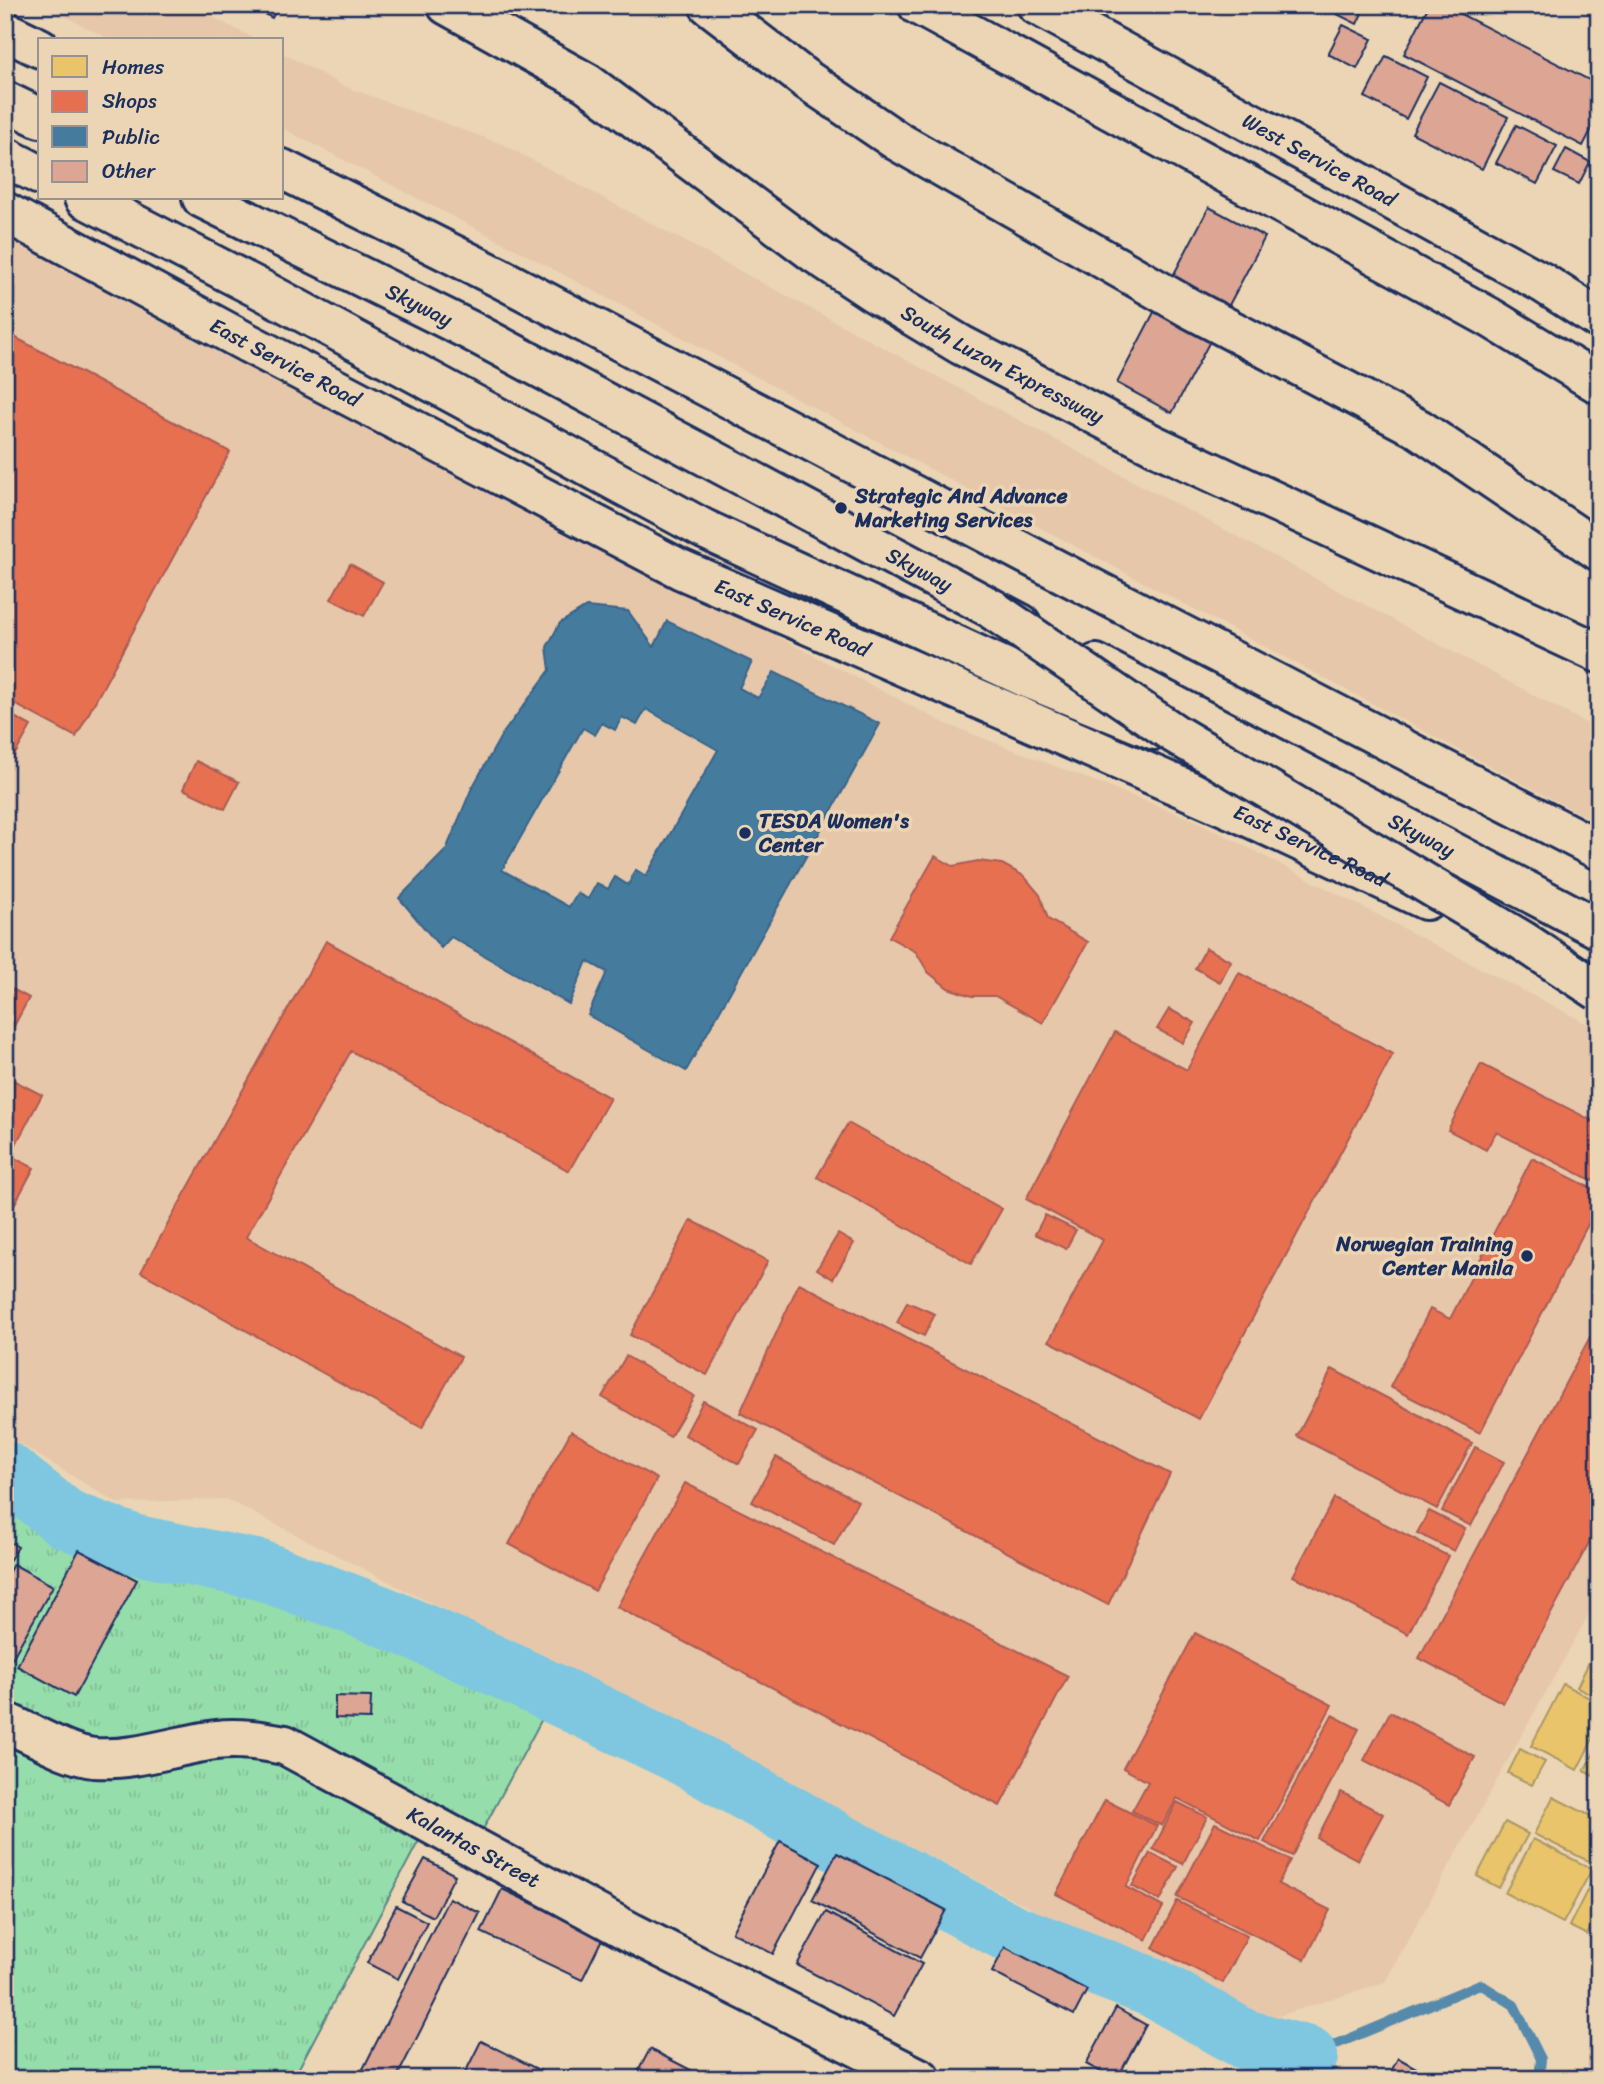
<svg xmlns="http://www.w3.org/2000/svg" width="1604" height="2084" font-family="Sriracha,sans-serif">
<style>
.built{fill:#e6c7aa}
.grass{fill:url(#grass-tufts);stroke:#588685;stroke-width:2}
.homes{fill:#e9c46a;stroke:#ab9766;stroke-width:2}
.shops{fill:#e76f51;stroke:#aa5c55;stroke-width:2}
.public{fill:#457b9d;stroke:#38648a;stroke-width:2;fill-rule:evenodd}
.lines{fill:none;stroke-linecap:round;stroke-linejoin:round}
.stream{stroke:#578aac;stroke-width:10}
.river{stroke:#7fc7e0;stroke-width:60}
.building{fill:#dca594;stroke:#1b2f5e;stroke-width:2}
.street-casing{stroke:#1b2f5e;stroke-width:44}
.secondary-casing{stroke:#1b2f5e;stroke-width:44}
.highway-casing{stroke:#1b2f5e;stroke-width:44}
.street{stroke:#ebd5b4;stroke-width:38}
.secondary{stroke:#ebd5b4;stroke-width:38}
.highway{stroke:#ebd5b4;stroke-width:38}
.highway-bridge-casing{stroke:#1b2f5e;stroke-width:44;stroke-linecap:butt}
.highway-bridge{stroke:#ebd5b4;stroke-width:38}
.poi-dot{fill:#1b2f5e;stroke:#ebd5b4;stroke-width:2.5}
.labels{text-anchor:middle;stroke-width:7;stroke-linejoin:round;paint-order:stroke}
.street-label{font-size:21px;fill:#1b2f5e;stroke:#ebd5b4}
.poi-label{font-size:21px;font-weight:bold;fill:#1b2f5e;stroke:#ebd5b4;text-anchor:start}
</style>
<defs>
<pattern id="grass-tufts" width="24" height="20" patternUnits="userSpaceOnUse" patternTransform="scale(1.75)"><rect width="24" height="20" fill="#96ddac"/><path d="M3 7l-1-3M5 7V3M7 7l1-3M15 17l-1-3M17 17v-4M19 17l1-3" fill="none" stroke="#81be96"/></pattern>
</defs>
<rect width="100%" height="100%" fill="#ebd5b4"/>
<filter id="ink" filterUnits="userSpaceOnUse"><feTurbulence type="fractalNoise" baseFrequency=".0143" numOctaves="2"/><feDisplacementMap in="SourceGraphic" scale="14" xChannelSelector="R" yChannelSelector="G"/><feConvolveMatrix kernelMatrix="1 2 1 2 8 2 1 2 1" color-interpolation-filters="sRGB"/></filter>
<g filter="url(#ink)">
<!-- built -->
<g class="built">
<path d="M 43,5 L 189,5 L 257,40 L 111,40 Z"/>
<path d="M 282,53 L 346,87 L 504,145 L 1599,730 L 1599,824 L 502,242 L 282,128 Z"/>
<path d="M 5,236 L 944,723 L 1197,821 L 1599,1030 L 1599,1596 L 1385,1982 L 1257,2023 L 226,1499 L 117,1503 L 5,1435 Z"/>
</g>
<!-- grass -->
<path class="grass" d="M 5,1477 L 83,1523 L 293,1578 L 552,1700 L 471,1852 L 425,1829 L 293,2079 L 5,2079 Z"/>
<!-- homes -->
<g class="homes">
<path d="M 1589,1662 L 1599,1667 L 1599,1698 L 1577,1687 Z"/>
<path d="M 1563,1684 L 1599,1703 L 1599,1727 L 1577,1770 L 1531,1746 Z"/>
<path d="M 1599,1744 L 1599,1779 L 1584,1771 Z"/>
<path d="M 1520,1749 L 1545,1762 L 1532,1785 L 1508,1773 Z"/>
<path d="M 1553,1797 L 1599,1820 L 1599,1855 L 1594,1864 L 1534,1834 Z"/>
<path d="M 1505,1822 L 1528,1834 L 1499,1888 L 1477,1876 Z"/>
<path d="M 1533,1839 L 1592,1869 L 1563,1923 L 1505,1893 Z"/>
<path d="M 1596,1873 L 1599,1875 L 1599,1912 L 1587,1935 L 1569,1926 Z"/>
</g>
<!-- shops -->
<g class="shops">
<path d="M 5,332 L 230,452 L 76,737 L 5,699 Z"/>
<path d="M 350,564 L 383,582 L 364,616 L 331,599 Z"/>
<path d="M 5,712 L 31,726 L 13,758 L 5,754 Z"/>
<path d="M 196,761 L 239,782 L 225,809 L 183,789 Z"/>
<path d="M 935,856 L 953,866 L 978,861 L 1002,864 L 1024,876 L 1040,895 L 1048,919 L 1088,942 L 1043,1023 L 995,996 L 972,996 L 948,988 L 928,972 L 916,952 L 889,937 Z"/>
<path d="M 326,941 L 610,1098 L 569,1171 L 351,1051 L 246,1237 L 461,1357 L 422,1428 L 141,1272 Z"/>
<path d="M 1206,948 L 1231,961 L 1220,982 L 1195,968 Z"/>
<path d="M 1239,973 L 1393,1054 L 1199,1419 L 1049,1341 L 1103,1240 L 1026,1199 L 1115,1032 L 1187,1070 Z"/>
<path d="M 5,985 L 29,998 L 5,1043 Z"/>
<path d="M 1169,1009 L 1195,1023 L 1183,1043 L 1157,1029 Z"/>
<path d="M 1481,1064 L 1599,1124 L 1599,1184 L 1496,1132 L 1486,1150 L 1448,1130 Z"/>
<path d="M 5,1076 L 42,1095 L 15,1146 L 5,1141 Z"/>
<path d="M 848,1123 L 1002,1209 L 971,1264 L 817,1177 Z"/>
<path d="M 5,1153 L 34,1168 L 5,1222 Z"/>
<path d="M 1532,1158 L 1599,1192 L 1599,1203 L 1480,1433 L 1390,1387 L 1430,1309 L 1450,1319 Z"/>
<path d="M 1045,1215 L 1076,1230 L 1066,1249 L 1035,1234 Z"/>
<path d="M 691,1220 L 768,1261 L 707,1375 L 630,1335 Z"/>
<path d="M 838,1234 L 854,1243 L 833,1279 L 817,1269 Z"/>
<path d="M 799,1283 L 1170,1474 L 1108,1605 L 740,1413 Z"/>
<path d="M 907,1302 L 935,1314 L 924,1336 L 897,1323 Z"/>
<path d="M 1599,1320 L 1599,1524 L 1503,1703 L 1419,1658 Z"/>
<path d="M 626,1356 L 694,1396 L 670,1437 L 602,1397 Z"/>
<path d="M 1332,1369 L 1472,1443 L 1437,1509 L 1297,1436 Z"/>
<path d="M 703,1401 L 758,1430 L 739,1464 L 685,1435 Z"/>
<path d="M 571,1431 L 657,1479 L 595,1591 L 509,1544 Z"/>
<path d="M 1475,1447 L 1504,1462 L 1471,1526 L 1442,1511 Z"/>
<path d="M 776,1457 L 858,1501 L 834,1545 L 752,1502 Z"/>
<path d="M 685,1483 L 1068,1676 L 1000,1806 L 617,1607 Z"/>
<path d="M 1334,1498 L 1448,1556 L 1408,1634 L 1293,1576 Z"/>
<path d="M 1429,1511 L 1465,1529 L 1454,1551 L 1417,1533 Z"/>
<path d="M 1195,1633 L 1332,1705 L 1260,1841 L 1177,1798 L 1162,1826 L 1132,1811 L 1148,1782 L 1123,1768 Z"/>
<path d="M 1390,1712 L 1475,1757 L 1449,1805 L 1364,1760 Z"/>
<path d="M 1332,1715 L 1359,1729 L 1292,1856 L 1264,1842 Z"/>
<path d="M 1341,1792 L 1383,1814 L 1358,1860 L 1317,1838 Z"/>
<path d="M 1105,1800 L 1157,1826 L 1126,1887 L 1163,1907 L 1146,1940 L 1056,1894 Z"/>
<path d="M 1177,1802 L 1207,1817 L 1183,1864 L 1153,1849 Z"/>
<path d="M 1215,1823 L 1290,1860 L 1278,1884 L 1330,1910 L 1305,1960 L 1177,1897 Z"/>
<path d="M 1150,1853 L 1178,1867 L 1160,1901 L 1132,1886 Z"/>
<path d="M 1177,1901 L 1247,1936 L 1223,1983 L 1153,1948 Z"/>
</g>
<!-- public -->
<path class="public" d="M 586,607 L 628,611 L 654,647 L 667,621 L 752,662 L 739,688 L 758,698 L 774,672 L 880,724 L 686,1071 L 588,1015 L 607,972 L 587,961 L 569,1004 L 451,937 L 441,948 L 399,898 L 446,850 L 471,790 L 501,736 L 550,670 L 547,647 L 560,623 ZM 646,709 L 718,750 L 646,876 L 636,870 L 628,885 L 615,877 L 608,889 L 597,883 L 588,899 L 577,893 L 569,907 L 502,870 L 583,728 L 595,735 L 602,723 L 615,730 L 622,717 L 637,725 Z"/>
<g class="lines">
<!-- stream -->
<path class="stream" d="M 1285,2079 L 1308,2056 L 1480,1984 L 1514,2005 L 1541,2059 L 1539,2079"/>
<!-- river -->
<path class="river" d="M 5,1471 L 66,1519 L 136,1545 L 260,1570 L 380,1615 L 483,1660 L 681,1754 L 837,1842 L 1012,1934 L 1154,1988 L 1244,2039 L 1308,2056"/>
</g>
<!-- building -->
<g class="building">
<path d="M 247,5 L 279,5 L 272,18 Z"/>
<path d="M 1319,5 L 1366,5 L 1357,24 Z"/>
<path d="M 1429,5 L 1443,5 L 1599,85 L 1599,115 L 1583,146 L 1404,54 Z"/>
<path d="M 1343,25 L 1372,39 L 1357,69 L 1328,54 Z"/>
<path d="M 1386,56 L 1427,77 L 1406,119 L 1365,97 Z"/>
<path d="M 1439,82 L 1508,117 L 1482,169 L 1412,133 Z"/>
<path d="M 1516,125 L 1557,146 L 1537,184 L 1496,163 Z"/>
<path d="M 1566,149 L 1590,162 L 1579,184 L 1554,172 Z"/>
<path d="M 1209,207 L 1265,237 L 1172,413 L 1117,383 Z"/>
<path d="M 5,1539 L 18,1547 L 5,1567 Z"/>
<path d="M 79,1550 L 137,1580 L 74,1697 L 17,1666 Z"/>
<path d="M 13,1564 L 53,1586 L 9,1664 L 5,1662 L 5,1579 Z"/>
<path d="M 335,1696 L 371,1697 L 370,1719 L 335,1718 Z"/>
<path d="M 780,1841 L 821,1863 L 773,1954 L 732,1932 Z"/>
<path d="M 837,1853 L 946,1910 L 920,1958 L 812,1900 Z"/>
<path d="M 425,1859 L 455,1875 L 433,1917 L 402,1901 Z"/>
<path d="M 502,1889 L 603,1937 L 582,1980 L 481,1932 Z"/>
<path d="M 449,1898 L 480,1913 L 396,2079 L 358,2079 Z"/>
<path d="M 396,1906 L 427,1922 L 398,1979 L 367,1963 Z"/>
<path d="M 826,1912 L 922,1964 L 894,2016 L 797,1965 Z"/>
<path d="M 1005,1947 L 1087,1990 L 1074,2015 L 992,1972 Z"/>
<path d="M 1116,2008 L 1146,2025 L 1117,2079 L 1114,2079 L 1086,2064 Z"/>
<path d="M 481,2041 L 541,2071 L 537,2079 L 462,2079 Z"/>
<path d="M 650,2049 L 708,2079 L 634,2079 Z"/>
<path d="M 1398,2058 L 1436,2079 L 1387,2079 Z"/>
</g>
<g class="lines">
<!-- street casing -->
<g class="street-casing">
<g id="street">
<path id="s1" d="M 5,1722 C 31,1733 67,1755 94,1758 C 135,1761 177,1745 216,1740 C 239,1737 263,1741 285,1745 L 632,1933 L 921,2079"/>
</g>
</g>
<!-- secondary casing -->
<g class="secondary-casing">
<g id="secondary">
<path id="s2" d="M 1037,5 L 1543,283 L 1599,319"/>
<path d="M 5,157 L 40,175"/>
<path d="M 84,198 L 262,290 L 704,529 L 1027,678 L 1155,730"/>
<path id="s3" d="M 5,212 L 244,341 L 680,569 L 1236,811 L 1426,900"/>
</g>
</g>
<!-- highway casing -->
<g class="highway-casing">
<g id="highway">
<path id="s4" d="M 447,5 L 587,83 L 816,254 L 873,292 L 961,345 L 1156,446 L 1599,653"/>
<path d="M 709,5 L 804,78 L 897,141 L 1191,309 L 1419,429 L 1599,551"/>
<path d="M 918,5 L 1489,317 L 1599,384"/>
<path d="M 5,31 L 40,48"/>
<path d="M 5,101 L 40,118"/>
<path d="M 282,169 L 498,277 L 1028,555 L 1599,850"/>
<path id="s5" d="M 202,198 L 471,331 L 1021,624"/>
<path id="s6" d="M 1096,664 L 1599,929"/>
</g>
</g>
<!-- street -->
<use href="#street" class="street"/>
<!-- secondary -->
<use href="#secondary" class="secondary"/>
<!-- highway -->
<use href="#highway" class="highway"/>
<!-- highway-bridge casing -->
<g class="highway-bridge-casing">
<path id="highway-bridge" d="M 993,610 L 1175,734 L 1523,941 L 1599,991"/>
</g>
<!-- highway-bridge -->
<use href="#highway-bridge" class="highway-bridge"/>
</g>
</g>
<!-- markers -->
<g class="poi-dot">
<circle cx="841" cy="508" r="7"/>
<circle cx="745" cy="833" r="7"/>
<circle cx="1527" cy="1256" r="7"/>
</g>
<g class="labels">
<!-- street labels -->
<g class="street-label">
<text dy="7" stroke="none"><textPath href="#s2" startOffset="322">West Service Road</textPath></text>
<text dy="7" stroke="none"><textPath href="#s5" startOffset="242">Skyway</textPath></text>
<text dy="7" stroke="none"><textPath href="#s3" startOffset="318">East Service Road</textPath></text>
<text dy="7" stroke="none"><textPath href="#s4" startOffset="663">South Luzon Expressway</textPath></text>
<text dy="7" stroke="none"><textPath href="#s5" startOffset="808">Skyway</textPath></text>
<text dy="7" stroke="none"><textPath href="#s3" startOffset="886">East Service Road</textPath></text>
<text dy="7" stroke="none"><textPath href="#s6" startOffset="368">Skyway</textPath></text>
<text dy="7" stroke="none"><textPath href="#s3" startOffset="1452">East Service Road</textPath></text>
<text dy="7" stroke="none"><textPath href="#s1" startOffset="504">Kalantas Street</textPath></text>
</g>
<!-- poi labels -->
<g class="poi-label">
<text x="855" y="503">Strategic And Advance<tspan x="855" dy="24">Marketing Services</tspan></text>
<text x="759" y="828">TESDA Women's<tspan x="759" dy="24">Center</tspan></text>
<text x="1513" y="1251" text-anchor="end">Norwegian Training<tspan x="1513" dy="24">Center Manila</tspan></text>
</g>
</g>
<!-- margin -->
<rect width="1604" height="2084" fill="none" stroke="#ebd5b4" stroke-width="28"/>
<rect x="14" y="14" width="1576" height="2056" fill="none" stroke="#1b2f5e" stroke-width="2.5" filter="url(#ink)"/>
<!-- legend -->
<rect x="38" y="38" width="245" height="161" fill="#ebd5b4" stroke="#989392" stroke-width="2"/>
<rect x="52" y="56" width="35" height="21" fill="#e9c46a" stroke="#989392" stroke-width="2"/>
<text x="102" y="74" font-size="21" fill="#1b2f5e">Homes</text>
<rect x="52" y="91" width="35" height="21" fill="#e76f51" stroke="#989392" stroke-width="2"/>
<text x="102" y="108" font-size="21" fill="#1b2f5e">Shops</text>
<rect x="52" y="126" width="35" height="21" fill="#457b9d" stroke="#989392" stroke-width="2"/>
<text x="102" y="144" font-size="21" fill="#1b2f5e">Public</text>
<rect x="52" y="161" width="35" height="21" fill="#dca594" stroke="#989392" stroke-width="2"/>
<text x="102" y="178" font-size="21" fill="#1b2f5e">Other</text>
</svg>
